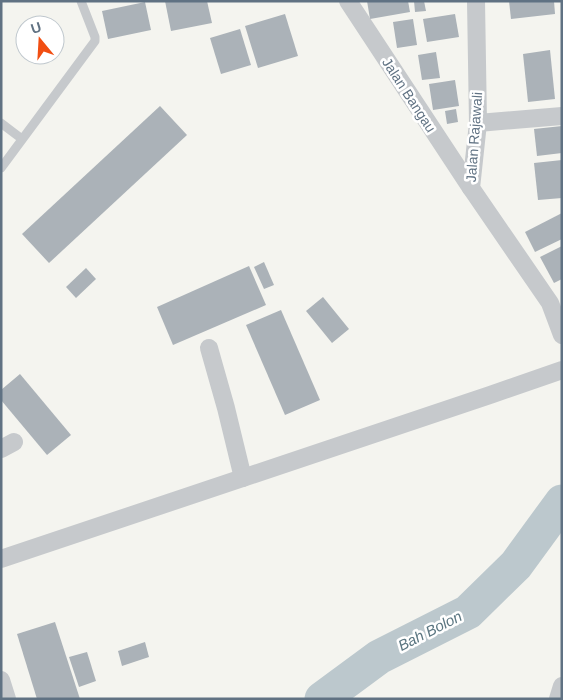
<svg xmlns="http://www.w3.org/2000/svg" width="563" height="700" font-family="Arial,sans-serif">
<style>
.lines{fill:none;stroke-linecap:round;stroke-linejoin:round}
.river{stroke:#bcc8cd;stroke-width:35}
.building{fill:#abb2b8}
.lane{stroke:#c6c9cc;stroke-width:9}
.street{stroke:#c6c9cc;stroke-width:18}
.labels{text-anchor:middle;stroke-width:5;stroke-linejoin:round;paint-order:stroke}
.street-label{font-size:14px;fill:#607283;stroke:#fff}
.water-label{font-size:15px;font-style:italic;fill:#5b7681;stroke:#fff}
</style>
<rect width="100%" height="100%" fill="#f4f4ef"/>
<g class="lines">
<!-- river -->
<path class="river" d="M 322,699 L 379,657 L 468,612 L 516,565 L 562,502"/>
</g>
<!-- building -->
<g class="building">
<path d="M 165,1 L 207,1 L 212,23 L 171,31 Z"/>
<path d="M 367,1 L 408,1 L 410,12 L 370,19 Z"/>
<path d="M 414,1 L 424,1 L 426,11 L 415,12 Z"/>
<path d="M 509,1 L 554,1 L 555,14 L 511,19 Z"/>
<path d="M 145,2 L 151,30 L 108,39 L 102,11 Z"/>
<path d="M 285,14 L 298,56 L 258,68 L 245,26 Z"/>
<path d="M 455,14 L 459,37 L 427,42 L 423,19 Z"/>
<path d="M 413,19 L 417,45 L 397,48 L 393,22 Z"/>
<path d="M 240,29 L 251,65 L 221,74 L 210,38 Z"/>
<path d="M 550,50 L 555,99 L 528,102 L 523,54 Z"/>
<path d="M 436,52 L 440,78 L 422,80 L 418,55 Z"/>
<path d="M 455,80 L 459,106 L 433,110 L 429,84 Z"/>
<path d="M 160,106 L 187,135 L 49,263 L 22,234 Z"/>
<path d="M 456,109 L 458,122 L 447,124 L 445,111 Z"/>
<path d="M 562,126 L 562,153 L 537,156 L 534,129 Z"/>
<path d="M 562,160 L 562,198 L 538,200 L 534,163 Z"/>
<path d="M 562,213 L 562,239 L 535,252 L 525,232 Z"/>
<path d="M 562,246 L 562,279 L 554,283 L 540,257 Z"/>
<path d="M 264,262 L 274,285 L 264,289 L 254,267 Z"/>
<path d="M 249,266 L 266,305 L 173,345 L 157,307 Z"/>
<path d="M 86,268 L 96,279 L 76,298 L 66,287 Z"/>
<path d="M 323,297 L 349,329 L 332,343 L 306,311 Z"/>
<path d="M 281,310 L 320,400 L 285,415 L 246,325 Z"/>
<path d="M 20,374 L 71,435 L 47,455 L 1,400 L 1,390 Z"/>
<path d="M 55,622 L 80,699 L 37,699 L 17,634 Z"/>
<path d="M 145,642 L 149,657 L 122,666 L 118,651 Z"/>
<path d="M 87,652 L 96,681 L 79,687 L 69,657 Z"/>
</g>
<g class="lines">
<!-- lane -->
<g class="lane">
<path d="M 1,123 L 22,139"/>
<path d="M 1,168 L 95,41 L 95,37 L 81,1"/>
</g>
<!-- street -->
<g class="street">
<path d="M 348,1 L 471,188"/>
<path d="M 476,1 L 478,123 L 471,188 L 550,303 L 562,335"/>
<path d="M 478,123 L 562,116"/>
<path d="M 209,348 L 226,408 L 243,478"/>
<path d="M 1,449 L 14,442"/>
<path d="M 1,559 L 490,395 L 562,370"/>
<path d="M 1,680 L 7,699"/>
<path d="M 558,699 L 562,686"/>
</g>
</g>
<g class="labels">
<!-- street labels -->
<g class="street-label">
<text transform="translate(409 95) rotate(57)" y="5">Jalan Bangau</text>
<text transform="translate(474 137) rotate(-86)" y="5">Jalan Rajawali</text>
</g>
<!-- water labels -->
<g class="water-label">
<text transform="translate(430 631) rotate(-27)" y="5">Bah Bolon</text>
</g>
</g>
<!-- border -->
<rect width="563" height="700" fill="none" stroke="#607283" stroke-width="5"/>
<!-- north arrow -->
<g transform="translate(40 40) rotate(342)"><circle r="24" fill="#ffffff" stroke="#bfc7cd"/>
<path d="M0-4L9 19L0 12L-9 19Z" fill="#f14e12"/>
<text y="-8" font-size="14" font-weight="bold" text-anchor="middle" fill="#607283">U</text>
</g>
</svg>
